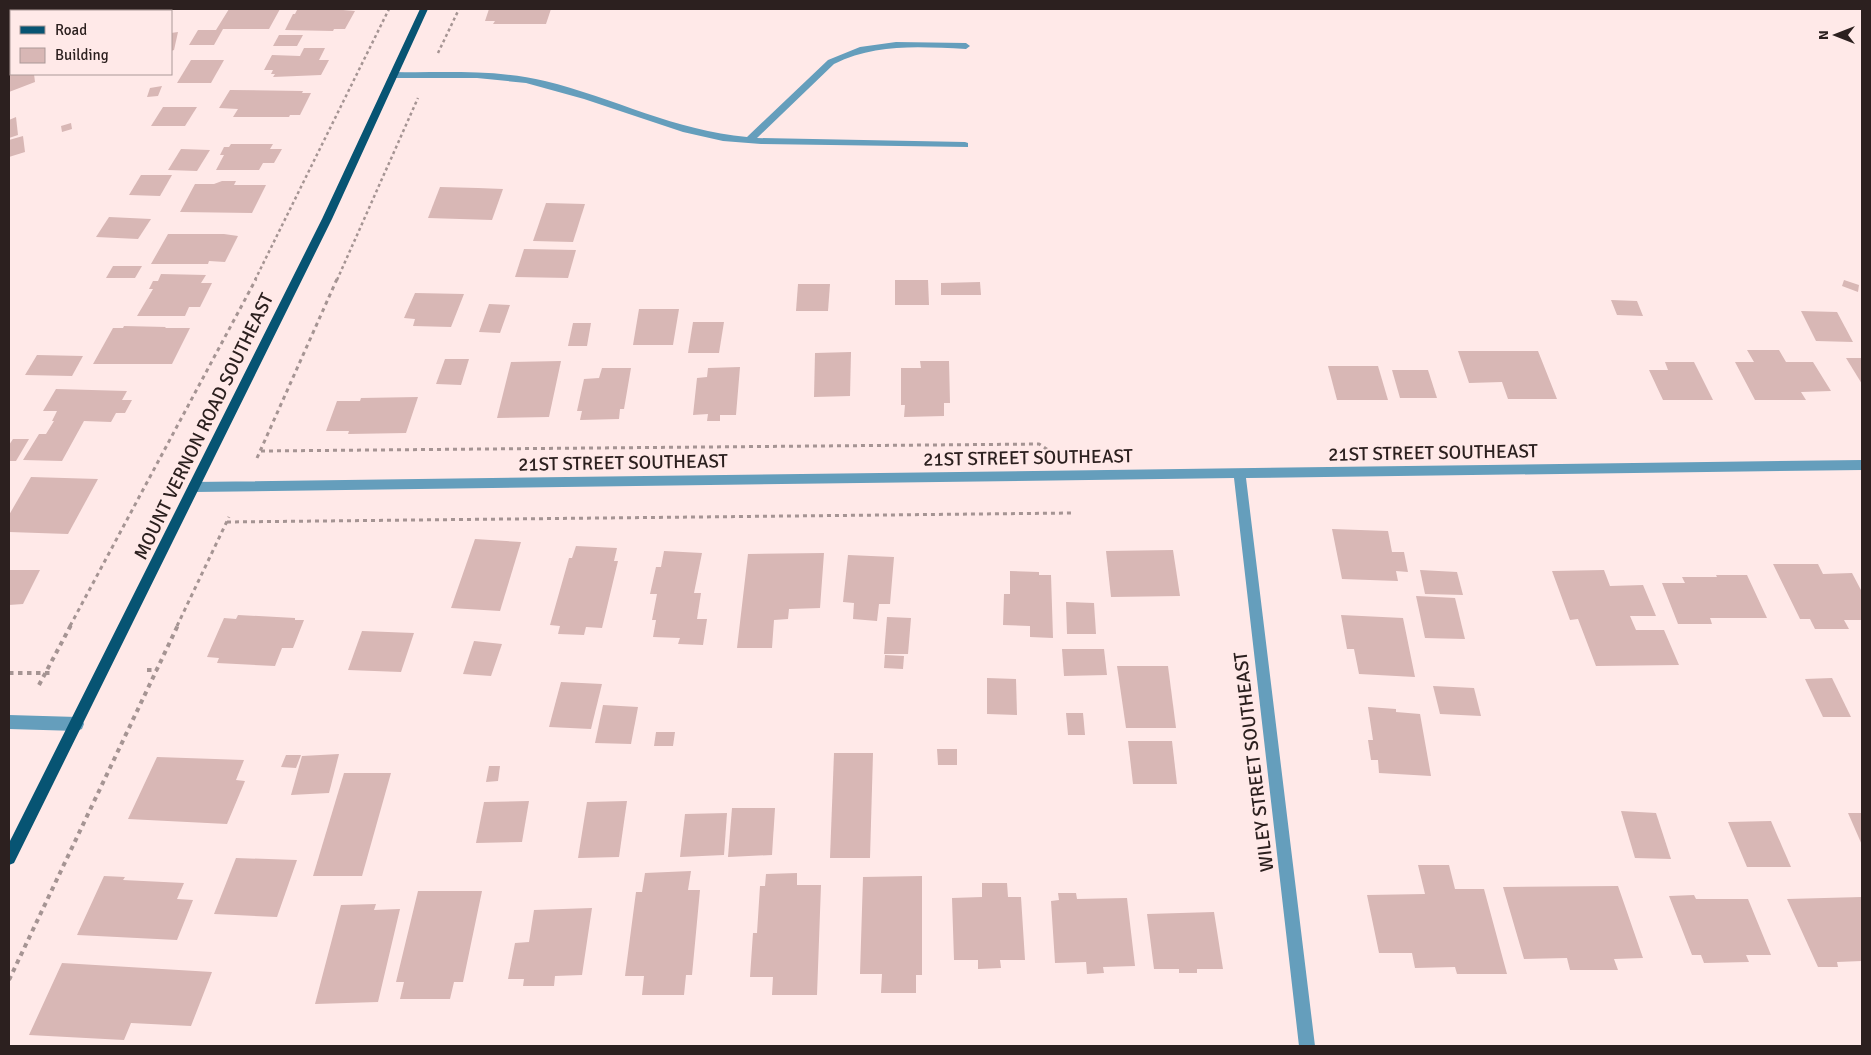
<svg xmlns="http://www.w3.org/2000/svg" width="1871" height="1055" font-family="Signika,sans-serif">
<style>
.building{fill:#d8b7b5}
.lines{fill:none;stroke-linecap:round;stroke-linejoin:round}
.path-far2{stroke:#a59493;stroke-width:2.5;stroke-dasharray:3 3;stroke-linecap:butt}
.path-far1{stroke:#a59493;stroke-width:3;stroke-dasharray:4 4;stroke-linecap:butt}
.path{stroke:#a59493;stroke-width:4;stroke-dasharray:4.5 4.5;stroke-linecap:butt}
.minor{fill:#659ebc;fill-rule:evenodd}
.major{fill:#075473;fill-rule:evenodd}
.labels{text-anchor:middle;stroke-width:5;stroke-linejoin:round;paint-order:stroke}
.street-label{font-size:19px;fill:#2c201f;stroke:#ffe9e8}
</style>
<rect width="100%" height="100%" fill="#ffe9e8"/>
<!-- building -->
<g class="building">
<path d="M 229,9 L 280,9 L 269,29 L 223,29 L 214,45 L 189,45 L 198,30 L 216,30 Z"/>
<path d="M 315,9 L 343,10 L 355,11 L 345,29 L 334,29 L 333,31 L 285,30 L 293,14 L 295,14 L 297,10 Z"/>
<path d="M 489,9 L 551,9 L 546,24 L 493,24 L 495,21 L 485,21 Z"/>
<path d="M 178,32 L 174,50 L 171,51 L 171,33 Z"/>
<path d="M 279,35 L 303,35 L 297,46 L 273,46 Z"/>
<path d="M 304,48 L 325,48 L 319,60 L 329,60 L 321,75 L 273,77 L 275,74 L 271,74 L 273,70 L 264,70 L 272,55 L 300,56 Z"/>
<path d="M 9,58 L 11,74 L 34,74 L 35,82 L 9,92 Z"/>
<path d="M 191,60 L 224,60 L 211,83 L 177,83 Z"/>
<path d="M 162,86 L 158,96 L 147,97 L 150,88 Z"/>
<path d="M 230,90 L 303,91 L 302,93 L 311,93 L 300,115 L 290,115 L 289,117 L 233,117 L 238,109 L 219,108 Z"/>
<path d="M 163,107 L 197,107 L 185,126 L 151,126 Z"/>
<path d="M 16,117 L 18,135 L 9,138 L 9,120 Z"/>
<path d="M 71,123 L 72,129 L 62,132 L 61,126 Z"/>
<path d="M 23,136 L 25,152 L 9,157 L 9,140 Z"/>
<path d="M 231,144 L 273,144 L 270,149 L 282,149 L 274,163 L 263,163 L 259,170 L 216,170 L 224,155 L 220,155 L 224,147 L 229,147 Z"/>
<path d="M 181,149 L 210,150 L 197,171 L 168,170 Z"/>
<path d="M 141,175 L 172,175 L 160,196 L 129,195 Z"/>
<path d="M 222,181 L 236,181 L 234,185 L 266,185 L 252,213 L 180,212 L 195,184 L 214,184 Z"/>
<path d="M 440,187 L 478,188 L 503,189 L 492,220 L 428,218 Z"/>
<path d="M 546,203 L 585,204 L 573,242 L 533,241 Z"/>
<path d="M 109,217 L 151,219 L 138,239 L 96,237 Z"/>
<path d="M 168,234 L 224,234 L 238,236 L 225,262 L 209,261 L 208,264 L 151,264 Z"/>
<path d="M 524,249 L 576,250 L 568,278 L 515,277 Z"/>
<path d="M 113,266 L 142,266 L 135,278 L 106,278 Z"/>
<path d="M 161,274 L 206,275 L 201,283 L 212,283 L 200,307 L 189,307 L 185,316 L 137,316 L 153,289 L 149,289 L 153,281 L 158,281 Z"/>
<path d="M 895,280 L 928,280 L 929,305 L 895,305 Z"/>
<path d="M 1844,280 L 1859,285 L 1858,292 L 1842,286 Z"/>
<path d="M 980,282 L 981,295 L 941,295 L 941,283 Z"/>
<path d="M 798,284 L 830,284 L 828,311 L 796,311 Z"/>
<path d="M 415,293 L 464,294 L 451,327 L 413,326 L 415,319 L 404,318 Z"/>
<path d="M 1611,300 L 1637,301 L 1643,316 L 1617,315 Z"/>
<path d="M 489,304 L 510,305 L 500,333 L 479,332 Z"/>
<path d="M 639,309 L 679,309 L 673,345 L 633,345 Z"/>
<path d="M 1801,311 L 1837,312 L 1853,342 L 1816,341 Z"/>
<path d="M 693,322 L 724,322 L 719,353 L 688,353 Z"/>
<path d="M 573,323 L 591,323 L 587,346 L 568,346 Z"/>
<path d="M 124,326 L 166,327 L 165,328 L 190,328 L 172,364 L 93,364 L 113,328 L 123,328 Z"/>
<path d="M 1747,350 L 1779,350 L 1786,362 L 1813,362 L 1831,391 L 1801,392 L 1806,400 L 1755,400 L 1735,362 L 1754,362 Z"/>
<path d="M 1458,351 L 1538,351 L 1557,399 L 1508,399 L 1502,382 L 1469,383 Z"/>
<path d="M 851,352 L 850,396 L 814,397 L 815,353 Z"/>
<path d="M 37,355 L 83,356 L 72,376 L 25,375 Z"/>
<path d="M 1846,358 L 1862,358 L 1862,384 Z"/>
<path d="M 445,359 L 469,359 L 461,385 L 436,384 Z"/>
<path d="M 561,361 L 549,417 L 497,418 L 511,362 Z"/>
<path d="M 920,361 L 949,361 L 950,403 L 944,403 L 944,416 L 904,417 L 905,405 L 901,405 L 901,368 L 921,368 Z"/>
<path d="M 1665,362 L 1694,362 L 1713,400 L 1663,400 L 1649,370 L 1668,370 Z"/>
<path d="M 1328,366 L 1378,366 L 1388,400 L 1337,400 Z"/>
<path d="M 740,367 L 736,415 L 720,415 L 720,421 L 707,421 L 708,414 L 693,415 L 697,378 L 707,377 L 708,368 Z"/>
<path d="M 602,368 L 631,368 L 624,409 L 620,409 L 619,419 L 580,420 L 582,411 L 577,411 L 584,379 L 599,378 Z"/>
<path d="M 1392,370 L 1428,370 L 1437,398 L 1400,398 Z"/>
<path d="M 56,389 L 127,391 L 122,400 L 132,400 L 125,413 L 116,413 L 111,422 L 84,421 L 62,461 L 23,460 L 39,434 L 46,434 L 54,421 L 52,421 L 57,411 L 43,411 Z"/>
<path d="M 418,397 L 406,433 L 348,434 L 349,431 L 326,431 L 337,401 L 360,401 L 361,398 Z"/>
<path d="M 13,439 L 29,439 L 16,461 L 9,461 L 9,445 Z"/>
<path d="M 31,477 L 98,479 L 68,534 L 9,532 L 9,515 Z"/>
<path d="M 1332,529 L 1388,531 L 1392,552 L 1404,552 L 1408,572 L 1396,571 L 1398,581 L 1342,579 Z"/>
<path d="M 475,539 L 521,542 L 500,611 L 451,608 Z"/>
<path d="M 576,546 L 617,548 L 614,561 L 618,561 L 602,628 L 586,627 L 584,635 L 558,634 L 560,626 L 550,625 L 569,558 L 572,558 Z"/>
<path d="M 1173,550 L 1180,596 L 1111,597 L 1106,551 Z"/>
<path d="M 664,551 L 702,553 L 694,593 L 701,593 L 697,619 L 707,619 L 703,645 L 678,644 L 680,638 L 653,637 L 656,620 L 652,620 L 657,594 L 650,594 L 656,567 L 661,567 Z"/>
<path d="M 824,553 L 820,608 L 789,609 L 788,619 L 774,620 L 772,648 L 737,648 L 748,554 Z"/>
<path d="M 848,555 L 894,557 L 890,604 L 879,604 L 877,621 L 853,619 L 854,603 L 843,602 Z"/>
<path d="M 1773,564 L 1818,564 L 1823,574 L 1852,573 L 1862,592 L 1862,620 L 1844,620 L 1849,629 L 1815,629 L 1810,619 L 1800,619 Z"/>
<path d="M 9,570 L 40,570 L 23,604 L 9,605 Z"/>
<path d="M 1420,570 L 1457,572 L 1463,595 L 1425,594 Z"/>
<path d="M 1604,570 L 1610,586 L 1643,585 L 1656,616 L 1630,616 L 1636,630 L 1664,630 L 1679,665 L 1596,666 L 1578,619 L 1570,620 L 1552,571 Z"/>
<path d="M 1010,571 L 1039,572 L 1039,575 L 1051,575 L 1053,638 L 1030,637 L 1030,626 L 1003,625 L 1004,594 L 1010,594 Z"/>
<path d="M 1716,575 L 1747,575 L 1767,618 L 1710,618 L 1712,624 L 1678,624 L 1662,583 L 1685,583 L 1682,577 L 1717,577 Z"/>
<path d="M 1416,596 L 1455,598 L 1465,639 L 1425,638 Z"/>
<path d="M 1066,602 L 1094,603 L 1096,634 L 1067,634 Z"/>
<path d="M 238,615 L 295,618 L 295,620 L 304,620 L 293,648 L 282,648 L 275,666 L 217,663 L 219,658 L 207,657 L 224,618 L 236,619 Z"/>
<path d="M 1341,615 L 1403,618 L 1415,677 L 1359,674 L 1354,649 L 1347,649 Z"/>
<path d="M 887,617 L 911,618 L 908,654 L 884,654 Z"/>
<path d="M 362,631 L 414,633 L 401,672 L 348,670 Z"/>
<path d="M 474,641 L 502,644 L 491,676 L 463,674 Z"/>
<path d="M 1062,649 L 1104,649 L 1107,675 L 1064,676 Z"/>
<path d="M 885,655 L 904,656 L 903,669 L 884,668 Z"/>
<path d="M 1117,666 L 1168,666 L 1176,728 L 1126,728 Z"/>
<path d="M 987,678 L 1016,679 L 1017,715 L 987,714 Z"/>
<path d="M 1832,678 L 1851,717 L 1823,717 L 1805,679 Z"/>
<path d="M 561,682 L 602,684 L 591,729 L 549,727 Z"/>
<path d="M 1433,686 L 1474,688 L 1481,716 L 1440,714 Z"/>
<path d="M 603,705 L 638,707 L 631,744 L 595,743 Z"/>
<path d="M 1368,707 L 1396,709 L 1396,712 L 1420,714 L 1431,776 L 1379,773 L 1378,760 L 1371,760 L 1368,740 L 1373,740 Z"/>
<path d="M 1066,713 L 1083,713 L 1085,735 L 1068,735 Z"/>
<path d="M 656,732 L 675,732 L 673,746 L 654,746 Z"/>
<path d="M 1128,741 L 1172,741 L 1177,784 L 1133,784 Z"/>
<path d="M 937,749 L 957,749 L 957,765 L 938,765 Z"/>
<path d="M 834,753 L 873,753 L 870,858 L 830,858 Z"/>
<path d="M 339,754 L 329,793 L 291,795 L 302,756 Z"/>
<path d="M 286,755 L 301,755 L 296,768 L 281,767 Z"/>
<path d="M 157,757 L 244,760 L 236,780 L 245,781 L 227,824 L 128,819 Z"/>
<path d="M 489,766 L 500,766 L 498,781 L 486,782 Z"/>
<path d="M 344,773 L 391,773 L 362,876 L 313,876 Z"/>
<path d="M 529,801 L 522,842 L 476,843 L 484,802 Z"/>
<path d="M 627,801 L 619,857 L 578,858 L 587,802 Z"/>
<path d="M 732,808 L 775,808 L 772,855 L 728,857 Z"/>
<path d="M 1621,811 L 1656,813 L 1671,859 L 1635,858 Z"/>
<path d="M 727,813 L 724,855 L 680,857 L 685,814 Z"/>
<path d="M 1848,813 L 1862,813 L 1862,845 Z"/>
<path d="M 1771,821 L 1791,867 L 1747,867 L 1728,822 Z"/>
<path d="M 236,858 L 297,860 L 277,917 L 214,914 Z"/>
<path d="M 1418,865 L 1449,865 L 1455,889 L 1484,889 L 1507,974 L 1457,974 L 1455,967 L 1415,968 L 1412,953 L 1379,953 L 1367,895 L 1425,894 Z"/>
<path d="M 691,871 L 688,890 L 700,890 L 692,975 L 686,975 L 684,995 L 642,995 L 644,976 L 625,976 L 636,892 L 642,892 L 645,873 Z"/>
<path d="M 797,873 L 797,885 L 821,885 L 817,995 L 772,995 L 773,977 L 750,977 L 753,933 L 757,933 L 760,886 L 765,886 L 766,874 Z"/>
<path d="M 104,876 L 125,877 L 123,880 L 184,883 L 177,899 L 193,900 L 177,940 L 77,935 Z"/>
<path d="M 922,876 L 922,975 L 916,975 L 916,993 L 881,993 L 882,974 L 860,974 L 863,877 Z"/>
<path d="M 982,883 L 1007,883 L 1008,897 L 1021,897 L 1025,960 L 1000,960 L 1001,968 L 978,969 L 978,960 L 954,960 L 952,898 L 982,897 Z"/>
<path d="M 1618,886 L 1643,958 L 1614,959 L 1618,970 L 1570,970 L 1567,958 L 1524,959 L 1503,887 Z"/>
<path d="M 418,891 L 482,891 L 463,982 L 454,982 L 450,999 L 400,999 L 404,982 L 396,982 Z"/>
<path d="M 1058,893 L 1076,893 L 1077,899 L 1127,898 L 1135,966 L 1103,967 L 1104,973 L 1087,974 L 1086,962 L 1055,963 L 1051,901 L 1059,900 Z"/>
<path d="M 1694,895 L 1696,899 L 1748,899 L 1771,955 L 1746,955 L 1749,962 L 1704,963 L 1701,955 L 1692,955 L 1669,896 Z"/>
<path d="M 1862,897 L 1862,961 L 1837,962 L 1838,967 L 1818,967 L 1787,899 Z"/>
<path d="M 376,904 L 374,910 L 400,909 L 378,1002 L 315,1004 L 341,905 Z"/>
<path d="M 592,908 L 582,975 L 555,976 L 554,986 L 523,986 L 524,979 L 508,979 L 515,943 L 529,942 L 534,910 Z"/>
<path d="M 1214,912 L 1223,969 L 1197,969 L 1197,973 L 1179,973 L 1179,969 L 1154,969 L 1147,914 Z"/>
<path d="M 62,963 L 212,972 L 191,1026 L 131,1023 L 124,1040 L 29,1035 Z"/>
</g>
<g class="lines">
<!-- path-far2 -->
<g class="path-far2">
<path d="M 438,53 L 459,9"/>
<path d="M 255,280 L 389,9"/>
<path d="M 337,280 L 418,98"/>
</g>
<!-- path-far1 -->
<g class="path-far1">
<path d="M 261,451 L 1039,444 L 1048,450"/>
<path d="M 257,458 L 337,279"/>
<path d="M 227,522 L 1071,513"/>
<path d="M 70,626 L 256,279"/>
<path d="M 177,626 L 229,517"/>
</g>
<!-- path -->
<g class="path">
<path d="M 147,670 L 157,670"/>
<path d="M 9,673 L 54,673"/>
<path d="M 39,685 L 71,625"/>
<path d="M 9,980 L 178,625"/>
</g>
<!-- minor -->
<g class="minor">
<path d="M 896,42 L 966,43 L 970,46 L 966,49 C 920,47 877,43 834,64 L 757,138 L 965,142 L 968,143 L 968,147 L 761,144 L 723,141 L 683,132 L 584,99 L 526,83 L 477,78 L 394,78 L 389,75 L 394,72 C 445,73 495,69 545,81 C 614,98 676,131 747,137 L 828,60 L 860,47 Z"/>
<path d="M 1862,460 L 1862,470 L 1246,478 L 1315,1046 L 1299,1046 L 1234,478 L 194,492 L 190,491 L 188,487 L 190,483 L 194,482 Z"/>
<path d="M 9,715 L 77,717 L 82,719 L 84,724 L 82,729 L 77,731 L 9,729 Z"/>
</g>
<!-- major -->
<path class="major" d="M 420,9 L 428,9 L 332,219 L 14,863 L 9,865 L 9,843 L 322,219 Z"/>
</g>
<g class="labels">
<!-- street labels -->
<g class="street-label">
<text transform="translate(203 426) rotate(-64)" y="7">MOUNT VERNON ROAD SOUTHEAST</text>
<text transform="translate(1433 452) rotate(-1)" y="7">21ST STREET SOUTHEAST</text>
<text transform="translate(1028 457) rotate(-1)" y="7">21ST STREET SOUTHEAST</text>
<text transform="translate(623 462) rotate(-1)" y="7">21ST STREET SOUTHEAST</text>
<text transform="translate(1253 762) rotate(-97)" y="7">WILEY STREET SOUTHEAST</text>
</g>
</g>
<!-- border -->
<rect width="1871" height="1055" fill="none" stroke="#2c201f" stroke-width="20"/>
<!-- legend -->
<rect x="10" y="10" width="162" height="65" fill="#ffe9e8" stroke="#ab9998"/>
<rect x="20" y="26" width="25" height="8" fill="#075473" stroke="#ab9998"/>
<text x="55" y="35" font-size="15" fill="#2c201f">Road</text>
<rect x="20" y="48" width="25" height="15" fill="#d8b7b5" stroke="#ab9998"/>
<text x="55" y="60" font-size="15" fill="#2c201f">Building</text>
<!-- north arrow -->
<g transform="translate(1836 35) rotate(270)" stroke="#ffe9e8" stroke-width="4" paint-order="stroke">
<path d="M0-4L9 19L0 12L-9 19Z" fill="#2c201f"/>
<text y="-8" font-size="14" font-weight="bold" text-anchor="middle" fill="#2c201f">N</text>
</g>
</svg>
